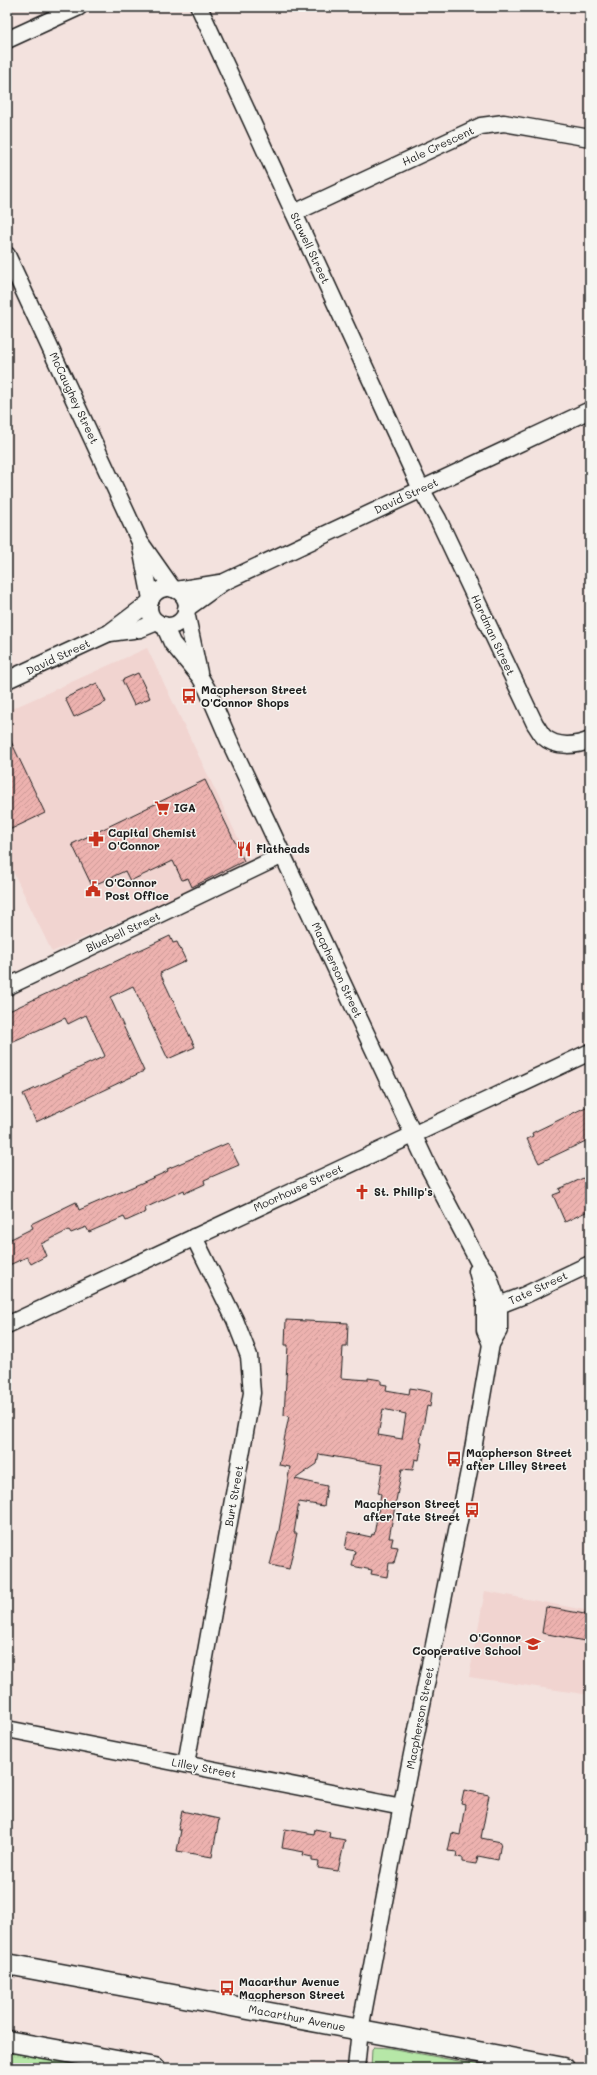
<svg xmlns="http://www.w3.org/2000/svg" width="597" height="2075" font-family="Mali,sans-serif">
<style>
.built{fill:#f1d4d0}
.green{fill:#b6e7a7;stroke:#698262}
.park{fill:url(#park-tufts);stroke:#698262}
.building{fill:url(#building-hatch);stroke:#1c1c1c;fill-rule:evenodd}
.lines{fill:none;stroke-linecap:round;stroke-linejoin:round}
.minor-casing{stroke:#1c1c1c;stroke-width:19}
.major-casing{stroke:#1c1c1c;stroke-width:23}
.minor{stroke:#f6f6f2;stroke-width:16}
.major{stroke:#f6f6f2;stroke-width:20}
.labels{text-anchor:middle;stroke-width:3;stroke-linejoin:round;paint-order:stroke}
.street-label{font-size:11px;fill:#1c1c1c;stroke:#f6f6f2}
.poi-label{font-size:11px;font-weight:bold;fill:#1c1c1c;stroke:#f6f6f2;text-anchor:start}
</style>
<defs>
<pattern id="park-tufts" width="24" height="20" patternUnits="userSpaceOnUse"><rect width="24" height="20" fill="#b6e7a7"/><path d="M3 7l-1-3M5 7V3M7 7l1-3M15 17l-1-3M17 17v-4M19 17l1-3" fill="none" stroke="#9cc68f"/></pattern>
<pattern id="building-hatch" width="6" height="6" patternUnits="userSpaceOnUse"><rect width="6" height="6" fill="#edb2af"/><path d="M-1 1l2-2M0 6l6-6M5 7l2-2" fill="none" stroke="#cb9896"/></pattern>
</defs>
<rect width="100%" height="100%" fill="#f3e2de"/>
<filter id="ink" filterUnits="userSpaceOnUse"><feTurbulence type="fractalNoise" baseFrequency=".025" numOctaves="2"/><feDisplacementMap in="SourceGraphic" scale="8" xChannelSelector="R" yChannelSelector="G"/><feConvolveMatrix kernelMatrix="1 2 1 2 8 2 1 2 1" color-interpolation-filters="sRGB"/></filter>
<g filter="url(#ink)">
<!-- built -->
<g class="built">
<path d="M 147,648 L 250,863 L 52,952 L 7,859 L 7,711 Z"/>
<path d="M 485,1591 L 590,1611 L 590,1695 L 469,1677 Z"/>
</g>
<!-- green -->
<path class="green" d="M 374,2047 L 390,2048 L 495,2068 L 371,2068 L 372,2049 Z"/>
<!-- park -->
<path class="park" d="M 7,2050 L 104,2068 L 7,2068 Z"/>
<!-- building -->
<g class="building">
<path d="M 138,673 L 150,698 L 134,705 L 122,680 Z"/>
<path d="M 97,683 L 106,702 L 74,717 L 65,698 Z"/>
<path d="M 7,733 L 45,813 L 7,831 Z"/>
<path d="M 205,780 L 244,861 L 192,887 L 188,878 L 182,880 L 173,861 L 130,881 L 125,871 L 92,886 L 72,844 Z"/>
<path d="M 170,936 L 173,943 L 177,942 L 186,961 L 160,973 L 195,1047 L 168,1059 L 133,986 L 110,997 L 144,1071 L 36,1122 L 23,1094 L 105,1056 L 86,1015 L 68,1024 L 65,1018 L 7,1044 L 7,1012 Z"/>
<path d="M 590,1105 L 590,1139 L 539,1163 L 527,1139 L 533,1136 L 532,1133 Z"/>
<path d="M 228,1143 L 239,1165 L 204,1180 L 205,1184 L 185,1193 L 184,1190 L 145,1208 L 146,1212 L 126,1221 L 124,1217 L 89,1232 L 86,1227 L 71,1233 L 69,1230 L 41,1244 L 46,1256 L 31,1264 L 27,1257 L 7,1266 L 7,1241 L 33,1228 L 31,1224 L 76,1202 L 79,1210 L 139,1184 L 168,1171 L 167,1169 Z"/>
<path d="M 590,1175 L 590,1210 L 565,1222 L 553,1195 L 561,1192 L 559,1189 Z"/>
<path d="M 286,1320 L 348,1323 L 347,1347 L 343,1347 L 341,1378 L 368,1380 L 368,1378 L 381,1380 L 381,1384 L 387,1385 L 386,1390 L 409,1394 L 410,1388 L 432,1392 L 430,1407 L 427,1406 L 420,1442 L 422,1443 L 419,1460 L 415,1459 L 413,1470 L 402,1469 L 389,1538 L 393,1538 L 391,1546 L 398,1547 L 394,1563 L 389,1563 L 387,1577 L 371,1574 L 372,1570 L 352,1566 L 355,1551 L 345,1549 L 348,1532 L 371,1537 L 372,1534 L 374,1535 L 381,1494 L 378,1493 L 383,1465 L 319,1454 L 317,1464 L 295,1479 L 327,1486 L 324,1506 L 299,1502 L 294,1533 L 297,1533 L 289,1569 L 270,1565 L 279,1530 L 290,1467 L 279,1465 L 289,1416 L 284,1415 L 288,1345 L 285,1345 ZM 383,1409 L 406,1414 L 402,1439 L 378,1435 Z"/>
<path d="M 546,1607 L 590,1615 L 590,1642 L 542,1633 Z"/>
<path d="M 464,1790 L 489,1795 L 481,1838 L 501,1842 L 498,1860 L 478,1856 L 476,1864 L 463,1862 L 463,1858 L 456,1857 L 457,1852 L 448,1851 L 452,1833 L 460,1835 L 465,1805 L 461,1804 Z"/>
<path d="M 182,1811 L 219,1819 L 212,1857 L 177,1851 L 181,1830 L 178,1830 Z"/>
<path d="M 285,1829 L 314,1834 L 315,1829 L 330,1832 L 329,1837 L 345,1840 L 338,1871 L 318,1868 L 319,1862 L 312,1861 L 312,1857 L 303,1855 L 304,1852 L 282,1848 Z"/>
</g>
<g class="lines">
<!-- minor casing -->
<g class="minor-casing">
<g id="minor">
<path d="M 199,7 L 421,489 L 438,519 L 535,724 C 538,728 541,734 544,737 C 556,748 577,746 590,740"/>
<path d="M 7,40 L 79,7"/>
<path d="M 294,213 L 481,126 L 504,123 L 590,138"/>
<path d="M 7,255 L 140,542 L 173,589"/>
<path d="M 141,548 L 151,599"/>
<circle cx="168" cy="607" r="19"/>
<path d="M 176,590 L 220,583"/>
<path d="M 186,609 L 222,583 L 590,410"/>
<path d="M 186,612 L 199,673"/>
<path d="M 164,625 L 172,643 L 200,677 L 207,689 L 229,740 L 428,1166 L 478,1261 L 488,1274 L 499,1306 L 499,1330 L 491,1344 L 471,1461 L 406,1784 L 360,2030 L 356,2068"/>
<path d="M 110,633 L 140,629 L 157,622"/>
<path d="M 7,680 L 109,633 L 150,602"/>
<path d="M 7,987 L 283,855"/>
<path d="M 477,1271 L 485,1300 L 485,1330 L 491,1344"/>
<path d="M 486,1310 L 525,1295 L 590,1264"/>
<path d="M 7,1325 L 590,1052"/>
<path d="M 7,1729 L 402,1807"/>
<path d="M 186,1764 L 252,1393 L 249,1356 L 235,1320 L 194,1237"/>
</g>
</g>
<!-- major casing -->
<g class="major-casing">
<g id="major">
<path d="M 7,1964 L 564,2068"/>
<path d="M 7,2041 L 155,2068"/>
</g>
</g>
<!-- minor -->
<use href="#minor" class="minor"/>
<!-- major -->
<use href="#major" class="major"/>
</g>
</g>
<!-- icons -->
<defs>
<g id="bus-bare" transform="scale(1.2)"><path d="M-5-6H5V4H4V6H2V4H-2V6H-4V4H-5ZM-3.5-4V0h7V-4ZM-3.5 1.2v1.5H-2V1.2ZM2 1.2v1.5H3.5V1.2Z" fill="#c8321e" stroke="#f6f6f2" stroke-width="2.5" paint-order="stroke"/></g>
<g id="supermarket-bare" transform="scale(1.2)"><path d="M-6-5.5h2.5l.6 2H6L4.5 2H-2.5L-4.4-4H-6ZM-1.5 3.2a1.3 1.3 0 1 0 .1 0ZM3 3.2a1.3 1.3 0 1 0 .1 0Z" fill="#c8321e" stroke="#f6f6f2" stroke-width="2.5" paint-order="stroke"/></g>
<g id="pharmacy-bare" transform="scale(1.2)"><path d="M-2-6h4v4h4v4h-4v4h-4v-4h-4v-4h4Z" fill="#c8321e" stroke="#f6f6f2" stroke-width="2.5" paint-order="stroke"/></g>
<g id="restaurant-bare" transform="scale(1.2)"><path d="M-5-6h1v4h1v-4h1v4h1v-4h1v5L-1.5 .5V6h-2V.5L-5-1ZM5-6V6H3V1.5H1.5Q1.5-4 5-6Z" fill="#c8321e" stroke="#f6f6f2" stroke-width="2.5" paint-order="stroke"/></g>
<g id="civic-bare" transform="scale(1.2)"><path d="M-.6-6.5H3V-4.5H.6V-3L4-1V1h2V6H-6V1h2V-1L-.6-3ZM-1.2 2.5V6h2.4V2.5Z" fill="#c8321e" stroke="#f6f6f2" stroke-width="2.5" paint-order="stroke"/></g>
<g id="church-bare" transform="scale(1.2)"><path d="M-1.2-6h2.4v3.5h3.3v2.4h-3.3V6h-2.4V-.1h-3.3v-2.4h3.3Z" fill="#c8321e" stroke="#f6f6f2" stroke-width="2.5" paint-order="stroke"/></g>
<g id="school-bare" transform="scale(1.2)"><path d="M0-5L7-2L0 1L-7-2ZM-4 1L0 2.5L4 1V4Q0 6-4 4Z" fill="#c8321e" stroke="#f6f6f2" stroke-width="2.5" paint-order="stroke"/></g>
</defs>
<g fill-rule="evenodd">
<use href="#bus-bare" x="189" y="696"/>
<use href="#supermarket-bare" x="162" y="808"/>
<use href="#pharmacy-bare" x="96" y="839"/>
<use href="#restaurant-bare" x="244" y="849"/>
<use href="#civic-bare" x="93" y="889"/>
<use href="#church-bare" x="362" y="1192"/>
<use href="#bus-bare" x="454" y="1459"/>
<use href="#bus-bare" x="472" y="1510"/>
<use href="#school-bare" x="533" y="1644"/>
<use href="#bus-bare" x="227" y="1988"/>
</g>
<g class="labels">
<!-- street labels -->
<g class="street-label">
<text transform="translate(438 146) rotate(-25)" y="4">Hale Crescent</text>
<text transform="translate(310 248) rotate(65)" y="4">Stawell Street</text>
<text transform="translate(74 398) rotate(65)" y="4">McCaughey Street</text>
<text transform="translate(406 496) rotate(-25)" y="4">David Street</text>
<text transform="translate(493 635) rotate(65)" y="4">Hardman Street</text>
<text transform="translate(58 657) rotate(-25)" y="4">David Street</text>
<text transform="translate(123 932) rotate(-25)" y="4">Bluebell Street</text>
<text transform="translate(337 970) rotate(65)" y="4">Macpherson Street</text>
<text transform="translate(298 1188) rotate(-25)" y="4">Moorhouse Street</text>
<text transform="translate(538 1288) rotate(-25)" y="4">Tate Street</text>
<text transform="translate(234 1496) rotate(-80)" y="4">Burt Street</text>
<text transform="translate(420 1718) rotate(-79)" y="4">Macpherson Street</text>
<text transform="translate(204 1768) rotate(11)" y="4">Lilley Street</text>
<text transform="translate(297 2018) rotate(11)" y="4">Macarthur Avenue</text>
</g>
<!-- poi labels -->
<g class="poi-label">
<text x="201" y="694">Macpherson Street<tspan x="201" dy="13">O'Connor Shops</tspan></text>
<text x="174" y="812">IGA</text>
<text x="108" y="837">Capital Chemist<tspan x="108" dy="13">O'Connor</tspan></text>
<text x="256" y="853">Flatheads</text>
<text x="105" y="887">O'Connor<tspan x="105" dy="13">Post Office</tspan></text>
<text x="374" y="1196">St. Philip's</text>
<text x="466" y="1457">Macpherson Street<tspan x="466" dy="13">after Lilley Street</tspan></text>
<text x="460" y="1508" text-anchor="end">Macpherson Street<tspan x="460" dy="13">after Tate Street</tspan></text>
<text x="521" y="1642" text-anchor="end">O'Connor<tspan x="521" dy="13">Cooperative School</tspan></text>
<text x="239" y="1986">Macarthur Avenue<tspan x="239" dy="13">Macpherson Street</tspan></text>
</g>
</g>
<!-- margin -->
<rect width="597" height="2075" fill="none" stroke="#f6f6f2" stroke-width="24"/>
<rect x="12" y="12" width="573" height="2051" fill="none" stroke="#1c1c1c" stroke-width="1.5" filter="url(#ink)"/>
</svg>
